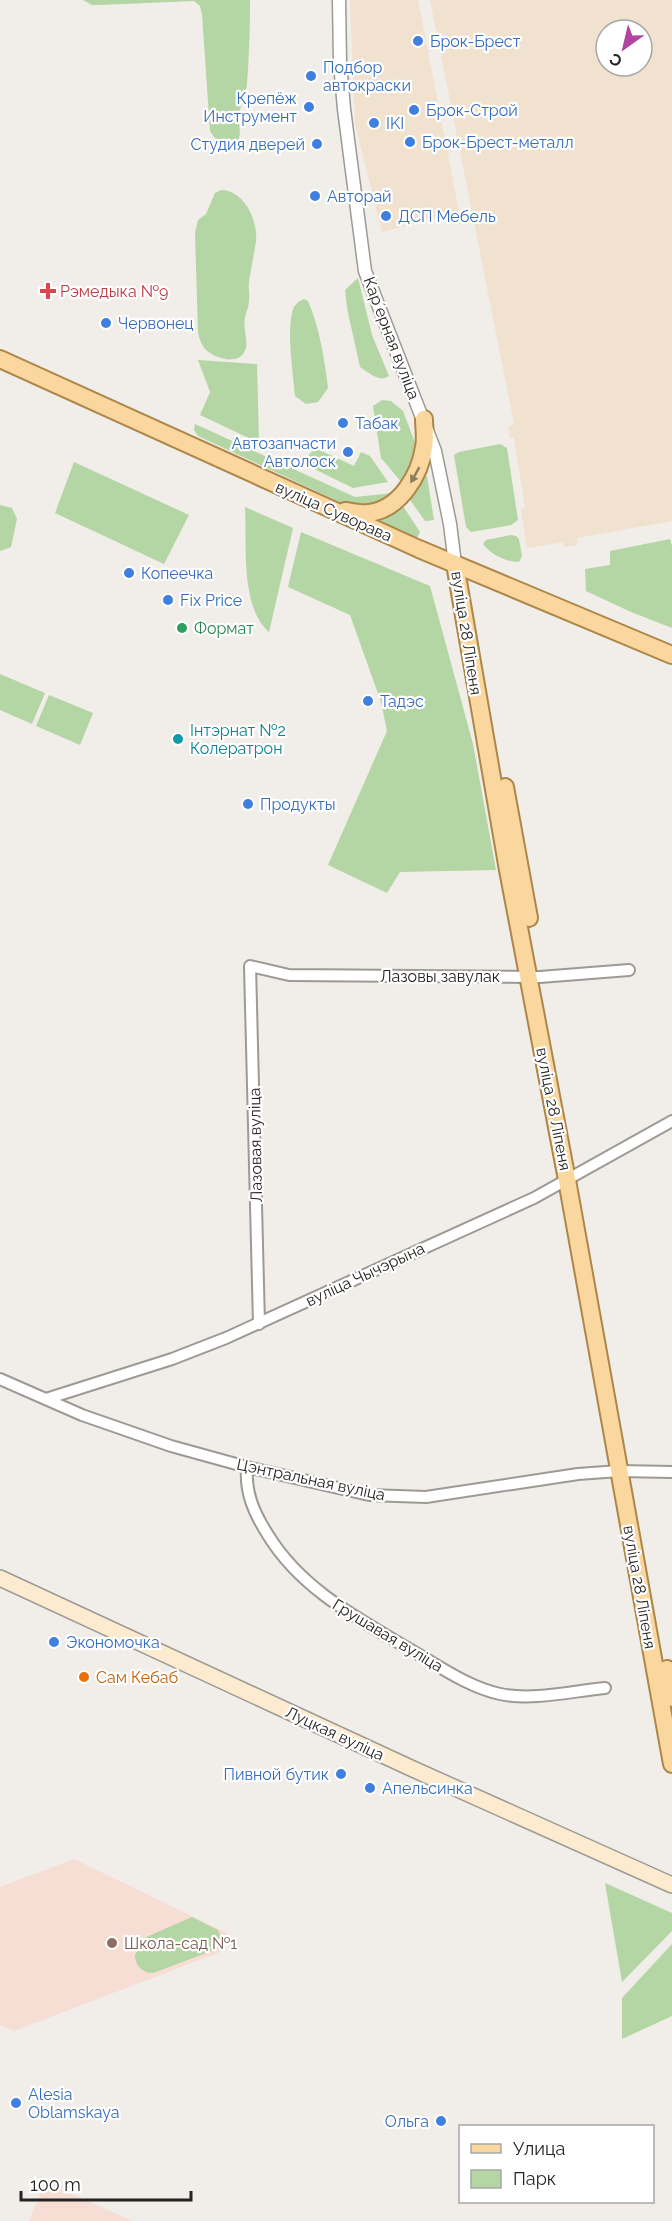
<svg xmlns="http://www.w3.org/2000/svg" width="672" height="2221" font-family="Raleway,sans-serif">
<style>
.industrial{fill:#f1e1cf;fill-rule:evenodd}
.education{fill:#f7ded5}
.green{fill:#b4d5a4}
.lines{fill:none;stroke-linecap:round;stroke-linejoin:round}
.minor-casing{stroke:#9d9a96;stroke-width:14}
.tertiary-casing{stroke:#9d9a96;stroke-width:15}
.secondary-casing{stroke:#9d9a96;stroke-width:18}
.primary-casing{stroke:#ad8649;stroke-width:20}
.minor{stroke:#fff;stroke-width:10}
.tertiary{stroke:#fff;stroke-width:12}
.secondary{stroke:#fcebcf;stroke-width:15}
.primary{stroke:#fad79e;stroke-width:16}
.oneway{fill:#907d60}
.shop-dot{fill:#3f7fe0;stroke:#fff;stroke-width:2}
.health-dot{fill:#e0444e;stroke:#fff;stroke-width:2}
.leisure-dot{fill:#2e9e5b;stroke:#fff;stroke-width:2}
.culture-dot{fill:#0f9aa8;stroke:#fff;stroke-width:2}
.food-dot{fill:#e8710a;stroke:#fff;stroke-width:2}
.education-dot{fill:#8d6e63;stroke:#fff;stroke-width:2}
.labels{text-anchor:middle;stroke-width:4.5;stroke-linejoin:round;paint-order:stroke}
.shop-label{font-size:16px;fill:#366cbe;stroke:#fff;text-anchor:start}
.health-label{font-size:16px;fill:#be3a42;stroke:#fff;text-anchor:start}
.street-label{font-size:16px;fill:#252322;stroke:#fff}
.leisure-label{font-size:16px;fill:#27864d;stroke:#fff;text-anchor:start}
.culture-label{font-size:16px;fill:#0d838f;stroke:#fff;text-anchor:start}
.food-label{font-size:16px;fill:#c56008;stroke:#fff;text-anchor:start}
.education-label{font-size:16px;fill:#785e54;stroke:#fff;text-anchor:start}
</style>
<rect width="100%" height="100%" fill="#f1ede9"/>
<!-- industrial -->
<g class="industrial">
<path d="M 350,0 L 418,0 L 459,212 L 382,232 L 355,124 Z"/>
<path d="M 430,0 L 672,0 L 672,521 L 577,538 L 577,545 L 565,547 L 563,542 L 527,548 L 521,509 L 525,508 L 514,438 L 510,438 L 508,427 L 514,424 ZM 606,30 L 642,30 L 642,66 L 606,66 Z"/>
</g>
<!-- education -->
<g class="education">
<path d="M 74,1859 L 229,1934 L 220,1952 L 14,2031 L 0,2025 L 0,1887 Z"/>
<path d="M 45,2182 L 133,2221 L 29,2221 Z"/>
</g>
<!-- green -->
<g class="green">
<path d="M 83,0 L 250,0 C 250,28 249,57 247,84 C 246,95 240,105 239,116 C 238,124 243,137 236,143 C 226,153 215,139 210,131 L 202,14 L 200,6 L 194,1 L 99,5 L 92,5 Z"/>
<path d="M 221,190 C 244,190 258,220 256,241 C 254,255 251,268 249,282 C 248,288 250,294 249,300 C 249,307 246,312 245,318 C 242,330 251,344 243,354 C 234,365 213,357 205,349 C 201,344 199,338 198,332 L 195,233 L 198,220 L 206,214 L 215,193 Z"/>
<path d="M 358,278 L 372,335 L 389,376 C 379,383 368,372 360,367 L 347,308 L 345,290 Z"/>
<path d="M 304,299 L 308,301 C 320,329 324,358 328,388 L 318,402 L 306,404 L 295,396 C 293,372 287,336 292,313 C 293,306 298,301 304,299 Z"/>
<path d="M 198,360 L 257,364 L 259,443 L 200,415 L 210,392 Z"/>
<path d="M 382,400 L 391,401 L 403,411 L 416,445 L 417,457 L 403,484 L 381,458 L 373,406 Z"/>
<path d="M 195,424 L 355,497 L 393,493 L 378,506 L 344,504 L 198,436 L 194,430 Z"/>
<path d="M 500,444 L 507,448 L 518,520 L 511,525 L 471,532 L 466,527 L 454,455 L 459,452 Z"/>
<path d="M 315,448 L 354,466 L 361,452 L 370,456 L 388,482 L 353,488 L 302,463 Z"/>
<path d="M 74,462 L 189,515 L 164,564 L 55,513 Z"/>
<path d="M 427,476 L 434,520 L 425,521 L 410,500 L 423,478 Z"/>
<path d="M 0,505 L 12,508 L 17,519 L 11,547 L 0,551 Z"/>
<path d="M 403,506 L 420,532 L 417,538 L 380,521 Z"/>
<path d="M 245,507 L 293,528 L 269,632 C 240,607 247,543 245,507 Z"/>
<path d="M 301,532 L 430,586 L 473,744 L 496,870 L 400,872 L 387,893 L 328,865 L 387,731 L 381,702 L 350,615 L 288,587 Z"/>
<path d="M 511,535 L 516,536 L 519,539 L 522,556 L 519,562 C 506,562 490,554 483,544 L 486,540 Z"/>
<path d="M 670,539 L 672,546 L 672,628 L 631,612 L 586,591 L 585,569 L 610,565 L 610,551 Z"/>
<path d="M 0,674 L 45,693 L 32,724 L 0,710 Z"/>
<path d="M 49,695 L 93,713 L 80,745 L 36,726 Z"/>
<path d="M 605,1883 L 672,1913 L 672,1931 L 622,1982 Z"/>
<path d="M 192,1917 L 218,1930 L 221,1938 L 217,1949 L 153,1973 C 142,1973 135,1965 135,1955 L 144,1938 Z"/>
<path d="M 672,1944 L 672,2016 L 622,2039 L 622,1998 Z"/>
</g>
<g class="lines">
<!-- minor casing -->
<g class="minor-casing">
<g id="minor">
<path d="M 259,1324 L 250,966 L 289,975 L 540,977 L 629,970"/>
<path d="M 0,1379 L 82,1415 L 171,1446 L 247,1467 L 369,1495 L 426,1497 L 578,1474 L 619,1471 L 672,1472"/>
<path d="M 46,1399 L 172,1359 L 226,1338 L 534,1198 L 672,1121"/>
<path d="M 247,1467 C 245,1493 254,1513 268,1535 C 301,1589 357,1618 411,1650 C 439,1666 468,1687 500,1694 C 532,1701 573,1691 605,1688"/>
</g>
</g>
<!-- tertiary casing -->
<g class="tertiary-casing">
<path id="tertiary" d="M 339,0 L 340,63 L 344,109 L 365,271 L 435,451 L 450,524 L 455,564"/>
</g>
<!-- secondary casing -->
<g class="secondary-casing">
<path id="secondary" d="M 0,1578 L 413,1769 L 672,1885"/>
</g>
<!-- primary casing -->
<g class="primary-casing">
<g id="primary">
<path d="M 0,359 L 419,549 L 672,655"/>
<path d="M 345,511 C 353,512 361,514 369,513 C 400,509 420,475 424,447 C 426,438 424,428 424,419"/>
<path d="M 455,564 L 508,870 L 567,1180 L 672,1764"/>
<path d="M 505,787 L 529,918"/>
<path d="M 667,1669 L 672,1698"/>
</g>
</g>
<!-- minor -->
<use href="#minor" class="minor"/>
<!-- tertiary -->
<use href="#tertiary" class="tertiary"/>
<!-- secondary -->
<use href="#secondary" class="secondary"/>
<!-- primary -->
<use href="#primary" class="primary"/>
</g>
<!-- one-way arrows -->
<defs><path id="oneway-solid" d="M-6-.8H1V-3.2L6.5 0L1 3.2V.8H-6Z" transform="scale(1.5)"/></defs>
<use class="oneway" href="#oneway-solid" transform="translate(415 475) rotate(119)"/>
<!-- markers -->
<g class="shop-dot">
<circle cx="418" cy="41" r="6"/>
<circle cx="311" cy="76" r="6"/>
<circle cx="309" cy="107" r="6"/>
<circle cx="414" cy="110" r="6"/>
<circle cx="374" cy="123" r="6"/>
<circle cx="410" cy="142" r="6"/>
<circle cx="317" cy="144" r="6"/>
<circle cx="315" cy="196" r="6"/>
<circle cx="386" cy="216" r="6"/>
<circle cx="106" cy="323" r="6"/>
<circle cx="343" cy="423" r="6"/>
<circle cx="348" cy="452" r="6"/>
<circle cx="129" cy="573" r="6"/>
<circle cx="168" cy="600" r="6"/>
<circle cx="368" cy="701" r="6"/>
<circle cx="248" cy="804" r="6"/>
<circle cx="54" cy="1642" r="6"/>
<circle cx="341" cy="1774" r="6"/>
<circle cx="370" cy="1788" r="6"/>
<circle cx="16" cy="2103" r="6"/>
<circle cx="441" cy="2121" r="6"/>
</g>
<path class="health-dot" d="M45 282h6v6h6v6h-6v6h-6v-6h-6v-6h6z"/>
<circle class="leisure-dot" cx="182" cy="628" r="6"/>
<circle class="culture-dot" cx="178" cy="739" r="6"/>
<circle class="food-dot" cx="84" cy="1677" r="6"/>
<circle class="education-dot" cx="112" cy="1943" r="6"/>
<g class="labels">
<!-- shop labels -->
<g class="shop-label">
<text x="430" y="47">Брок-Брест</text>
<text x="323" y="73">Подбор<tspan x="323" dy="18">автокраски</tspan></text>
<text x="297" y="104" text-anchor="end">Крепёж<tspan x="297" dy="18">Инструмент</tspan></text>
<text x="426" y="116">Брок-Строй</text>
<text x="386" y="129">IKI</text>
<text x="422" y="148">Брок-Брест-металл</text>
<text x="305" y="150" text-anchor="end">Студия дверей</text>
<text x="327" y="202">Авторай</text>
<text x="398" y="222">ДСП Мебель</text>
<text x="118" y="329">Червонец</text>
<text x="355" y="429">Табак</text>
<text x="336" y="449" text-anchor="end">Автозапчасти<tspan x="336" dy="18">Автолоск</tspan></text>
<text x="141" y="579">Копеечка</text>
<text x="180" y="606">Fix Price</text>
<text x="380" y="707">Тадэс</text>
<text x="260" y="810">Продукты</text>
<text x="66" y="1648">Экономочка</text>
<text x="329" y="1780" text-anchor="end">Пивной бутик</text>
<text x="382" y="1794">Апельсинка</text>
<text x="28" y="2100">Alesia<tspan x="28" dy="18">Oblamskaya</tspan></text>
<text x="429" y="2127" text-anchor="end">Ольга</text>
</g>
<!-- health labels -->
<g class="health-label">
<text x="60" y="297">Рэмедыка №9</text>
</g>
<!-- street labels -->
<g class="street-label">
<text transform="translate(392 338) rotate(69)" y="6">Карʼерная вуліца</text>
<text transform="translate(334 511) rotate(24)" y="6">вуліца Суворава</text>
<text transform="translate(467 633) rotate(81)" y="6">вуліца 28 Ліпеня</text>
<text x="440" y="982">Лазовы завулак</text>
<text transform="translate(554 1109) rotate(79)" y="6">вуліца 28 Ліпеня</text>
<text transform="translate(255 1145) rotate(-91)" y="6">Лазовая вуліца</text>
<text transform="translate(365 1274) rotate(-25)" y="6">вуліца Чычэрына</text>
<text transform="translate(311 1479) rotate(12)" y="6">Цэнтральная вуліца</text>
<text transform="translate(640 1587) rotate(80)" y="6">вуліца 28 Ліпеня</text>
<text transform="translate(388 1635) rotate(31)" y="6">Грушавая вуліца</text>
<text transform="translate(335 1733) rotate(25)" y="6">Луцкая вуліца</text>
</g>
<!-- leisure labels -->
<g class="leisure-label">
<text x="194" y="634">Формат</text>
</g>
<!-- culture labels -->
<g class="culture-label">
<text x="190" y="736">Інтэрнат №2<tspan x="190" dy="18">Колератрон</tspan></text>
</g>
<!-- food labels -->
<g class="food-label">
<text x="96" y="1683">Сам Кебаб</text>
</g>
<!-- education labels -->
<g class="education-label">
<text x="124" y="1949">Школа-сад №1</text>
</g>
</g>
<!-- legend -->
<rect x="459" y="2125" width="195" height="78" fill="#ffffff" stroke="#a8a7a7" stroke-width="1.5"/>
<rect x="471" y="2144" width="30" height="9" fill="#fad79e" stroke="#a8a7a7" stroke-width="1.5"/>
<text x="513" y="2155" font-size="18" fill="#252322">Улица</text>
<rect x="471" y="2170" width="30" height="18" fill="#b4d5a4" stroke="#a8a7a7" stroke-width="1.5"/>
<text x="513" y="2185" font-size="18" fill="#252322">Парк</text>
<!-- north arrow -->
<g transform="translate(624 48) rotate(214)"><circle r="28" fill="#ffffff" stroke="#a8a7a7" stroke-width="1.5"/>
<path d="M0-4.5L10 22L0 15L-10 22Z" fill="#b343a0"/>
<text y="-9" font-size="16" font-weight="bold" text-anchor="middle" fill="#252322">С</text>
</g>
<!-- scale -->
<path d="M21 2191v9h170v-9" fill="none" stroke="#252322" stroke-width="3"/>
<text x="30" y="2191" font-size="18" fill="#252322" stroke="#ffffff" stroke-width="4.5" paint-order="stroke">100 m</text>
</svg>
